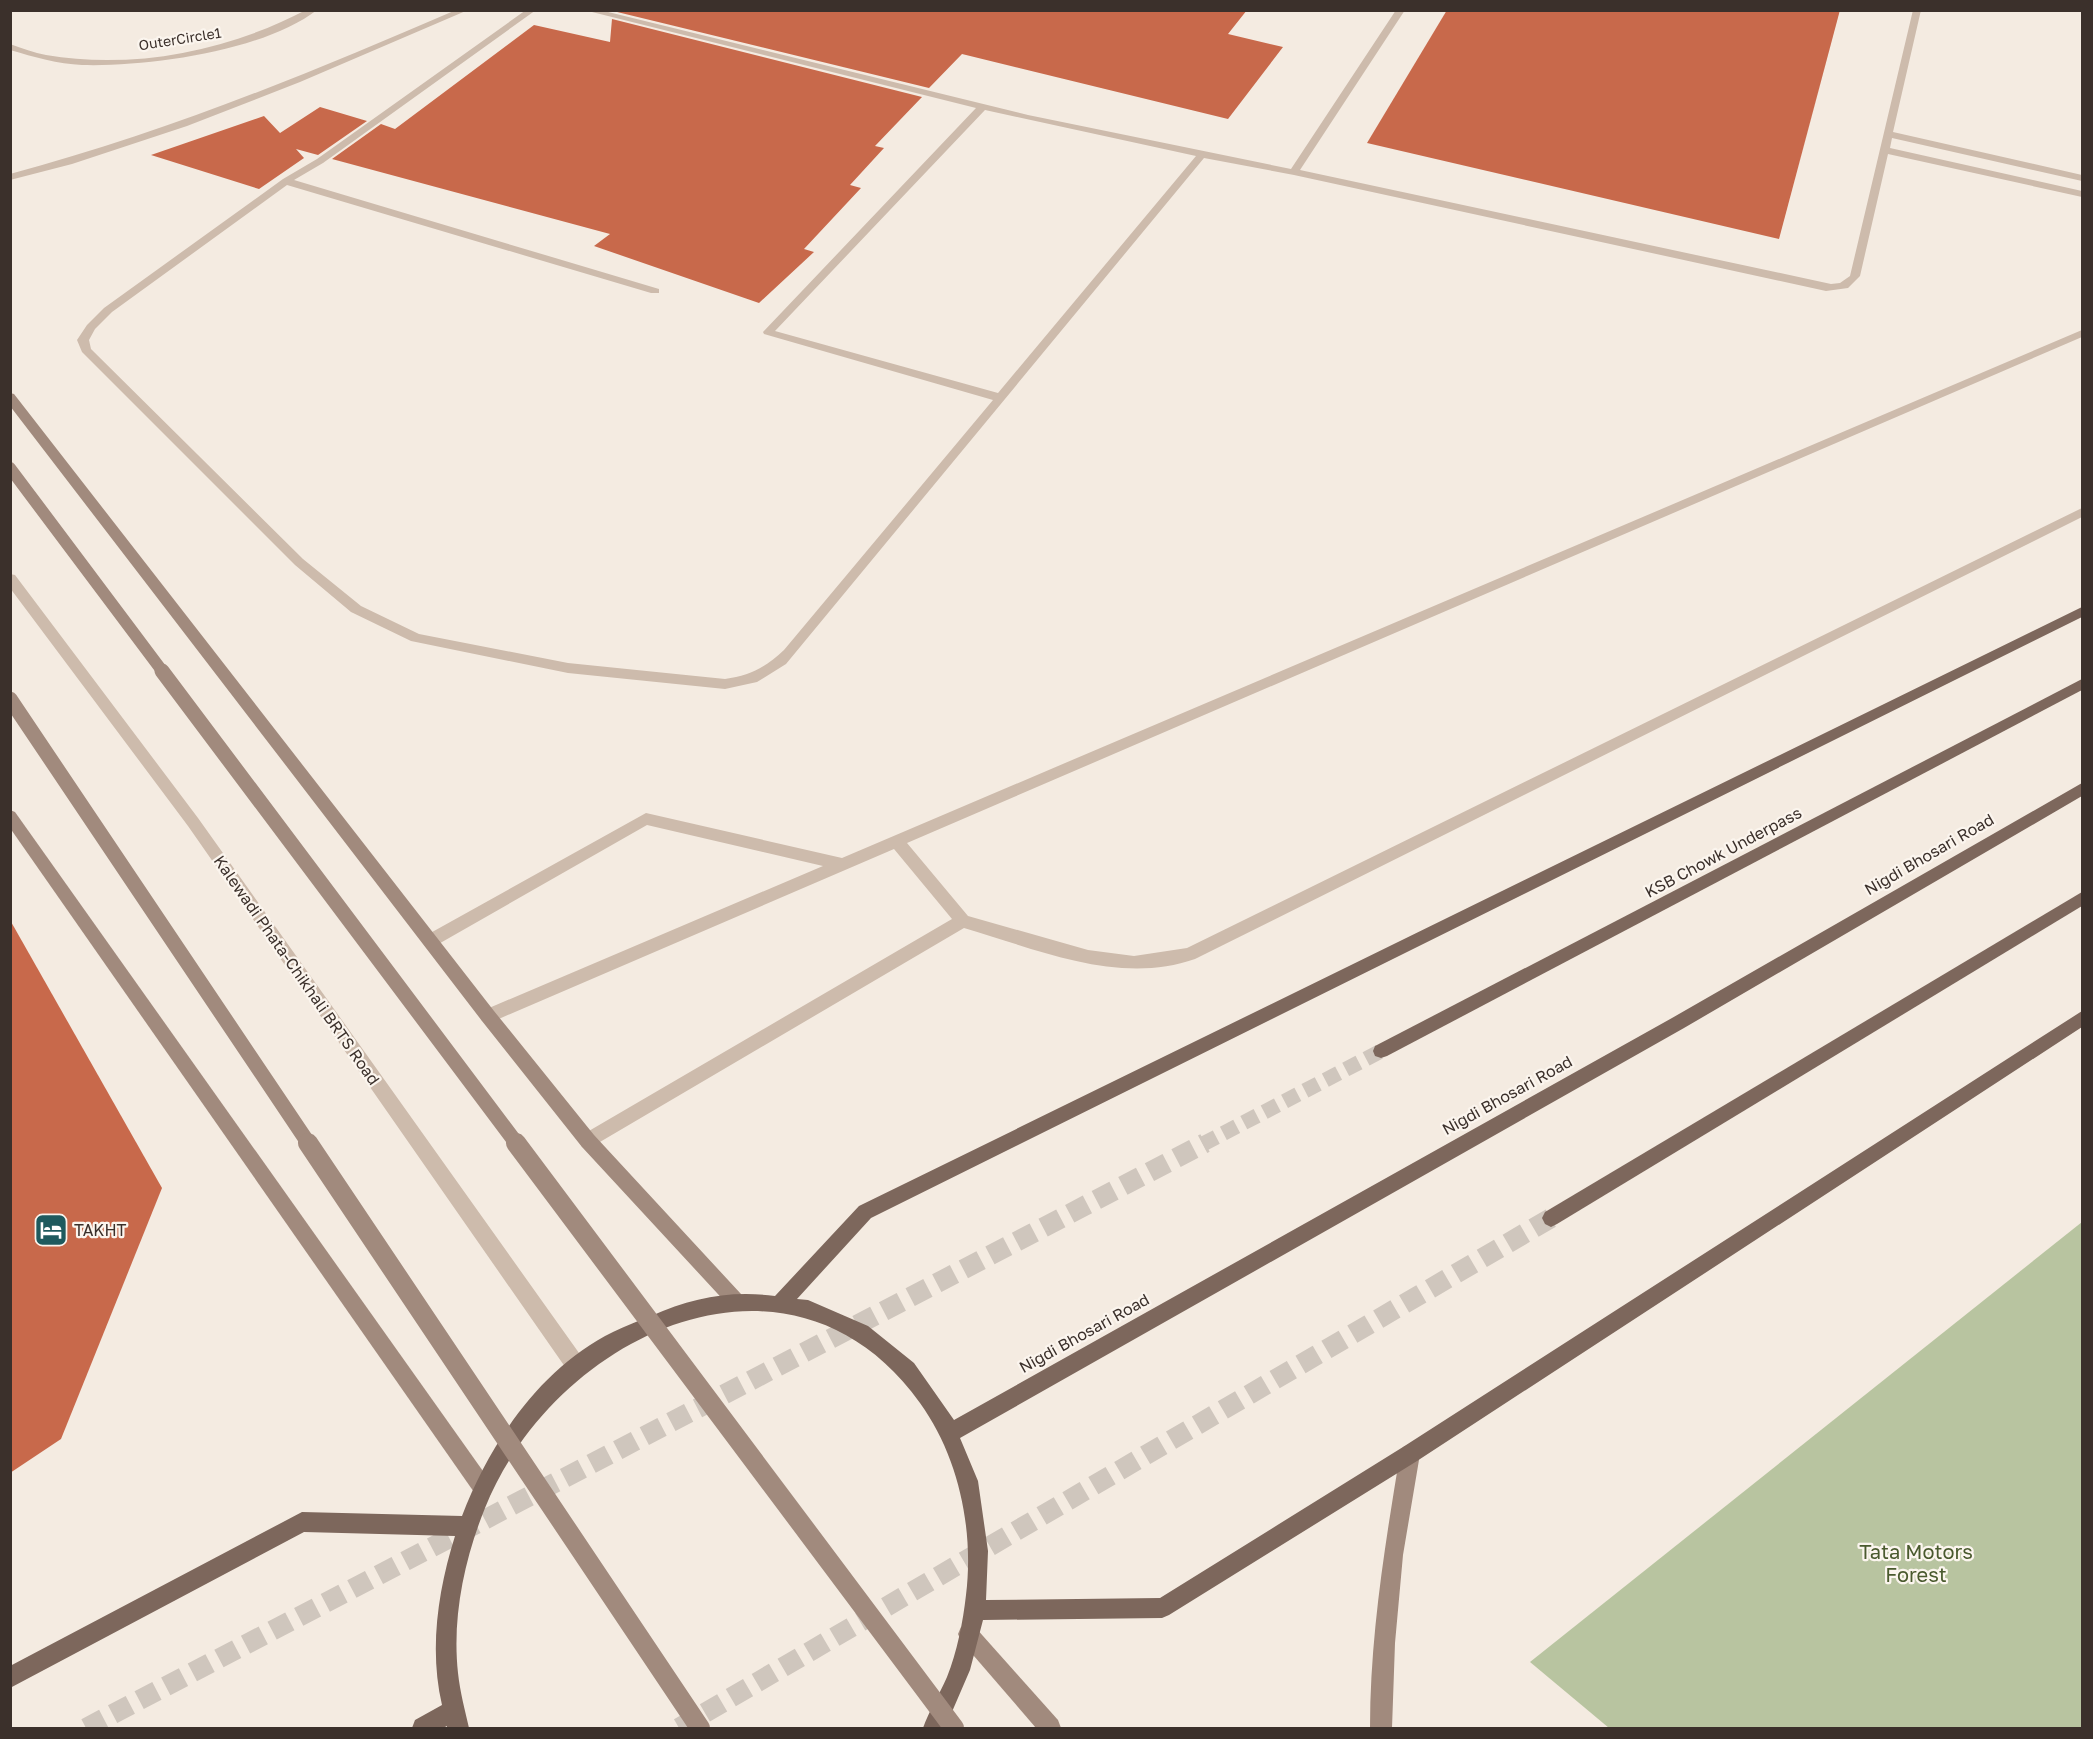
<svg xmlns="http://www.w3.org/2000/svg" width="2093" height="1739" font-family="'Golos Text',sans-serif">
<style>
.green{fill:#b8c4a0}
.building{fill:#c8694b}
.lines{fill:none;stroke-linecap:round;stroke-linejoin:round}
.primary-tunnel-far1{stroke:#cfc6bd;stroke-width:15;stroke-dasharray:15 8;stroke-linecap:butt}
.primary-tunnel{stroke:#cfc6bd;stroke-width:20;stroke-dasharray:20 10;stroke-linecap:butt}
.lane{fill:#cdbbac;fill-rule:evenodd}
.secondary{fill:#a18a7d;fill-rule:evenodd}
.primary{fill:#7d675c;fill-rule:evenodd}
.secondary-bridge-far2{stroke:#a18a7d;stroke-width:12}
.secondary-bridge-far1{stroke:#a18a7d;stroke-width:15}
.secondary-bridge{stroke:#a18a7d;stroke-width:20}
.labels{text-anchor:middle;stroke-width:4.5;stroke-linejoin:round;paint-order:stroke}
.far-street-label{font-size:14px;fill:#3b302b;stroke:#fbf5ee}
.street-label{font-size:16px;fill:#3b302b;stroke:#fbf5ee}
.poi-label{font-size:16px;fill:#3b302b;stroke:#fbf5ee;text-anchor:start}
.near-park-label{font-size:20px;fill:#4a5a2e;stroke:#fbf5ee}
</style>
<rect width="100%" height="100%" fill="#f4ebe1"/>
<!-- green -->
<path class="green" d="M 2082,1222 L 2082,1728 L 1609,1728 L 1530,1662 Z"/>
<!-- building -->
<g class="building">
<path d="M 1247,10 L 1228,34 L 1283,47 L 1228,119 L 962,54 L 929,88 L 613,11 Z"/>
<path d="M 1447,10 L 1840,10 L 1779,239 L 1367,143 Z"/>
<path d="M 612,19 L 922,97 L 875,146 L 884,148 L 850,185 L 861,188 L 804,249 L 814,252 L 759,303 L 594,246 L 610,234 L 332,159 L 381,124 L 395,129 L 534,25 L 610,42 Z"/>
<path d="M 320,107 L 367,121 L 318,155 L 296,149 L 304,158 L 259,189 L 151,155 L 264,116 L 280,133 Z"/>
<path d="M 10,920 L 162,1188 L 61,1439 L 10,1473 Z"/>
</g>
<g class="lines">
<!-- primary-tunnel-far1 -->
<path class="primary-tunnel-far1" d="M 1203,1144 L 1381,1051"/>
<!-- primary-tunnel -->
<g class="primary-tunnel">
<path d="M 86,1728 L 1205,1143"/>
<path d="M 679,1728 L 1551,1218"/>
</g>
<!-- lane -->
<g class="lane">
<path d="M 306,10 L 317,10 C 264,51 148,67 82,65 C 58,64 34,57 10,50 L 10,44 C 22,48 34,53 46,55 C 133,70 228,51 306,10 Z"/>
<path d="M 456,10 L 468,10 L 300,82 L 187,126 L 72,164 L 10,180 L 10,174 C 164,133 310,73 456,10 Z"/>
<path d="M 526,10 L 536,10 L 323,163 L 294,180 L 659,289 L 659,293 L 651,293 L 287,185 L 112,312 L 95,329 L 89,340 L 91,349 L 303,559 L 361,606 L 419,634 L 568,663 L 725,679 C 750,676 766,667 784,650 L 993,400 L 764,334 L 763,332 L 976,108 L 584,10 L 600,10 L 1028,115 L 1291,169 L 1396,10 L 1405,10 L 1300,170 L 1831,284 L 1840,283 L 1850,276 L 1913,10 L 1921,10 L 1893,132 L 2082,175 L 2082,181 L 1892,138 L 1890,148 L 2082,191 L 2082,197 L 1888,154 L 1860,276 L 1848,288 L 1826,291 L 1294,175 L 1204,158 L 786,664 L 757,682 L 725,689 L 568,673 L 411,641 L 351,612 L 295,565 L 82,352 L 77,340 L 87,325 L 104,308 L 283,179 L 317,159 ZM 985,110 L 1196,156 L 998,393 L 775,331 Z"/>
<path d="M 2082,330 L 2082,337 L 907,843 L 968,916 L 1088,950 L 1134,956 L 1187,948 L 2082,508 L 2082,517 L 1195,959 C 1119,986 1037,949 964,928 L 588,1149 L 582,1147 L 579,1141 L 582,1135 L 952,919 L 894,849 L 494,1021 L 488,1023 L 482,1021 L 480,1016 L 482,1011 L 823,866 L 647,825 L 435,946 L 430,948 L 425,946 L 422,941 L 425,936 L 646,813 L 842,858 Z"/>
<path d="M 10,574 L 15,575 L 198,818 L 584,1360 L 586,1367 L 584,1374 L 577,1376 L 570,1374 L 188,826 L 10,588 Z"/>
</g>
<!-- secondary -->
<g class="secondary">
<path d="M 10,393 L 14,394 L 494,1011 L 594,1135 L 741,1294 L 744,1300 L 741,1306 L 735,1309 L 729,1306 L 582,1147 L 482,1021 L 10,406 Z"/>
<path d="M 10,810 L 15,812 L 490,1481 L 493,1488 L 490,1495 L 483,1498 L 476,1495 L 10,828 Z"/>
<path d="M 1410,1444 L 1417,1447 L 1420,1454 L 1403,1555 L 1395,1643 L 1392,1728 L 1370,1728 C 1370,1636 1385,1545 1400,1454 L 1403,1447 Z"/>
<path d="M 968,1624 L 975,1627 L 1058,1720 L 1061,1728 L 1036,1728 L 961,1641 L 958,1634 L 961,1627 Z"/>
</g>
<!-- primary -->
<g class="primary">
<path d="M 2082,607 L 2082,617 L 871,1218 L 797,1299 L 808,1300 L 868,1326 L 914,1363 L 954,1420 L 1672,1018 L 2082,783 L 2082,796 L 1684,1028 L 960,1438 L 978,1481 L 988,1551 L 986,1600 L 1160,1598 L 1403,1447 L 2082,1011 L 2082,1027 L 1417,1461 L 1169,1615 L 1162,1618 L 983,1620 L 970,1670 L 945,1728 L 923,1728 C 929,1711 939,1695 947,1677 C 957,1652 963,1622 966,1595 C 974,1530 959,1457 920,1403 C 791,1223 555,1334 485,1508 C 464,1560 452,1618 458,1673 C 460,1692 465,1710 469,1728 L 447,1728 L 447,1726 L 443,1728 L 412,1728 L 415,1720 L 442,1705 C 429,1650 438,1590 455,1536 L 304,1532 L 10,1688 L 10,1666 L 302,1512 L 462,1516 C 490,1443 540,1368 613,1332 C 625,1326 638,1321 651,1316 C 692,1298 730,1290 775,1296 L 859,1206 Z"/>
<path d="M 2082,679 L 2082,690 L 1387,1056 L 1381,1058 L 1375,1056 L 1373,1051 L 1375,1046 Z"/>
<path d="M 2082,892 L 2082,906 L 1557,1224 L 1551,1227 L 1545,1224 L 1542,1218 L 1545,1212 Z"/>
</g>
<!-- secondary-bridge-far2 -->
<path class="secondary-bridge-far2" d="M 10,468 L 163,672"/>
<!-- secondary-bridge-far1 -->
<g class="secondary-bridge-far1">
<path d="M 162,671 L 517,1144"/>
<path d="M 10,699 L 309,1144"/>
</g>
<!-- secondary-bridge -->
<g class="secondary-bridge">
<path d="M 308,1143 L 700,1728"/>
<path d="M 516,1143 L 954,1728"/>
</g>
</g>
<!-- icons -->
<defs>
<g id="hotel-square" transform="scale(1.725)"><rect x="-9" y="-9" width="18" height="18" rx="4" fill="#1f5a5e" stroke="#fbf5ee"/><path d="M-6-4.5h1.5V1H6V5H4.5V3h-9V5H-6ZM-4 0a1.8 1.8 0 1 1 3.6 0ZM.5 0V-2.5h3Q6-2.5 6 0Z" fill="#fff"/></g>
</defs>
<g fill-rule="evenodd">
<use href="#hotel-square" x="51" y="1230"/>
</g>
<g class="labels">
<!-- far-street labels -->
<g class="far-street-label">
<text transform="translate(180 39) rotate(-9)" y="5">OuterCircle1</text>
</g>
<!-- street labels -->
<g class="street-label">
<text transform="translate(1723 852) rotate(-28)" y="6">KSB Chowk Underpass</text>
<text transform="translate(1929 854) rotate(-30)" y="6">Nigdi Bhosari Road</text>
<text transform="translate(297 970) rotate(55)" y="6">Kalewadi Phata-Chikhali BRTS Road</text>
<text transform="translate(1507 1095) rotate(-29)" y="6">Nigdi Bhosari Road</text>
<text transform="translate(1084 1333) rotate(-29)" y="6">Nigdi Bhosari Road</text>
</g>
<!-- poi labels -->
<g class="poi-label">
<text x="74" y="1236">TAKHT</text>
</g>
<!-- near-park labels -->
<g class="near-park-label">
<text x="1916" y="1559">Tata Motors<tspan x="1916" dy="23">Forest</tspan></text>
</g>
</g>
<!-- border -->
<rect width="2093" height="1739" fill="none" stroke="#3b302b" stroke-width="24"/>
</svg>
